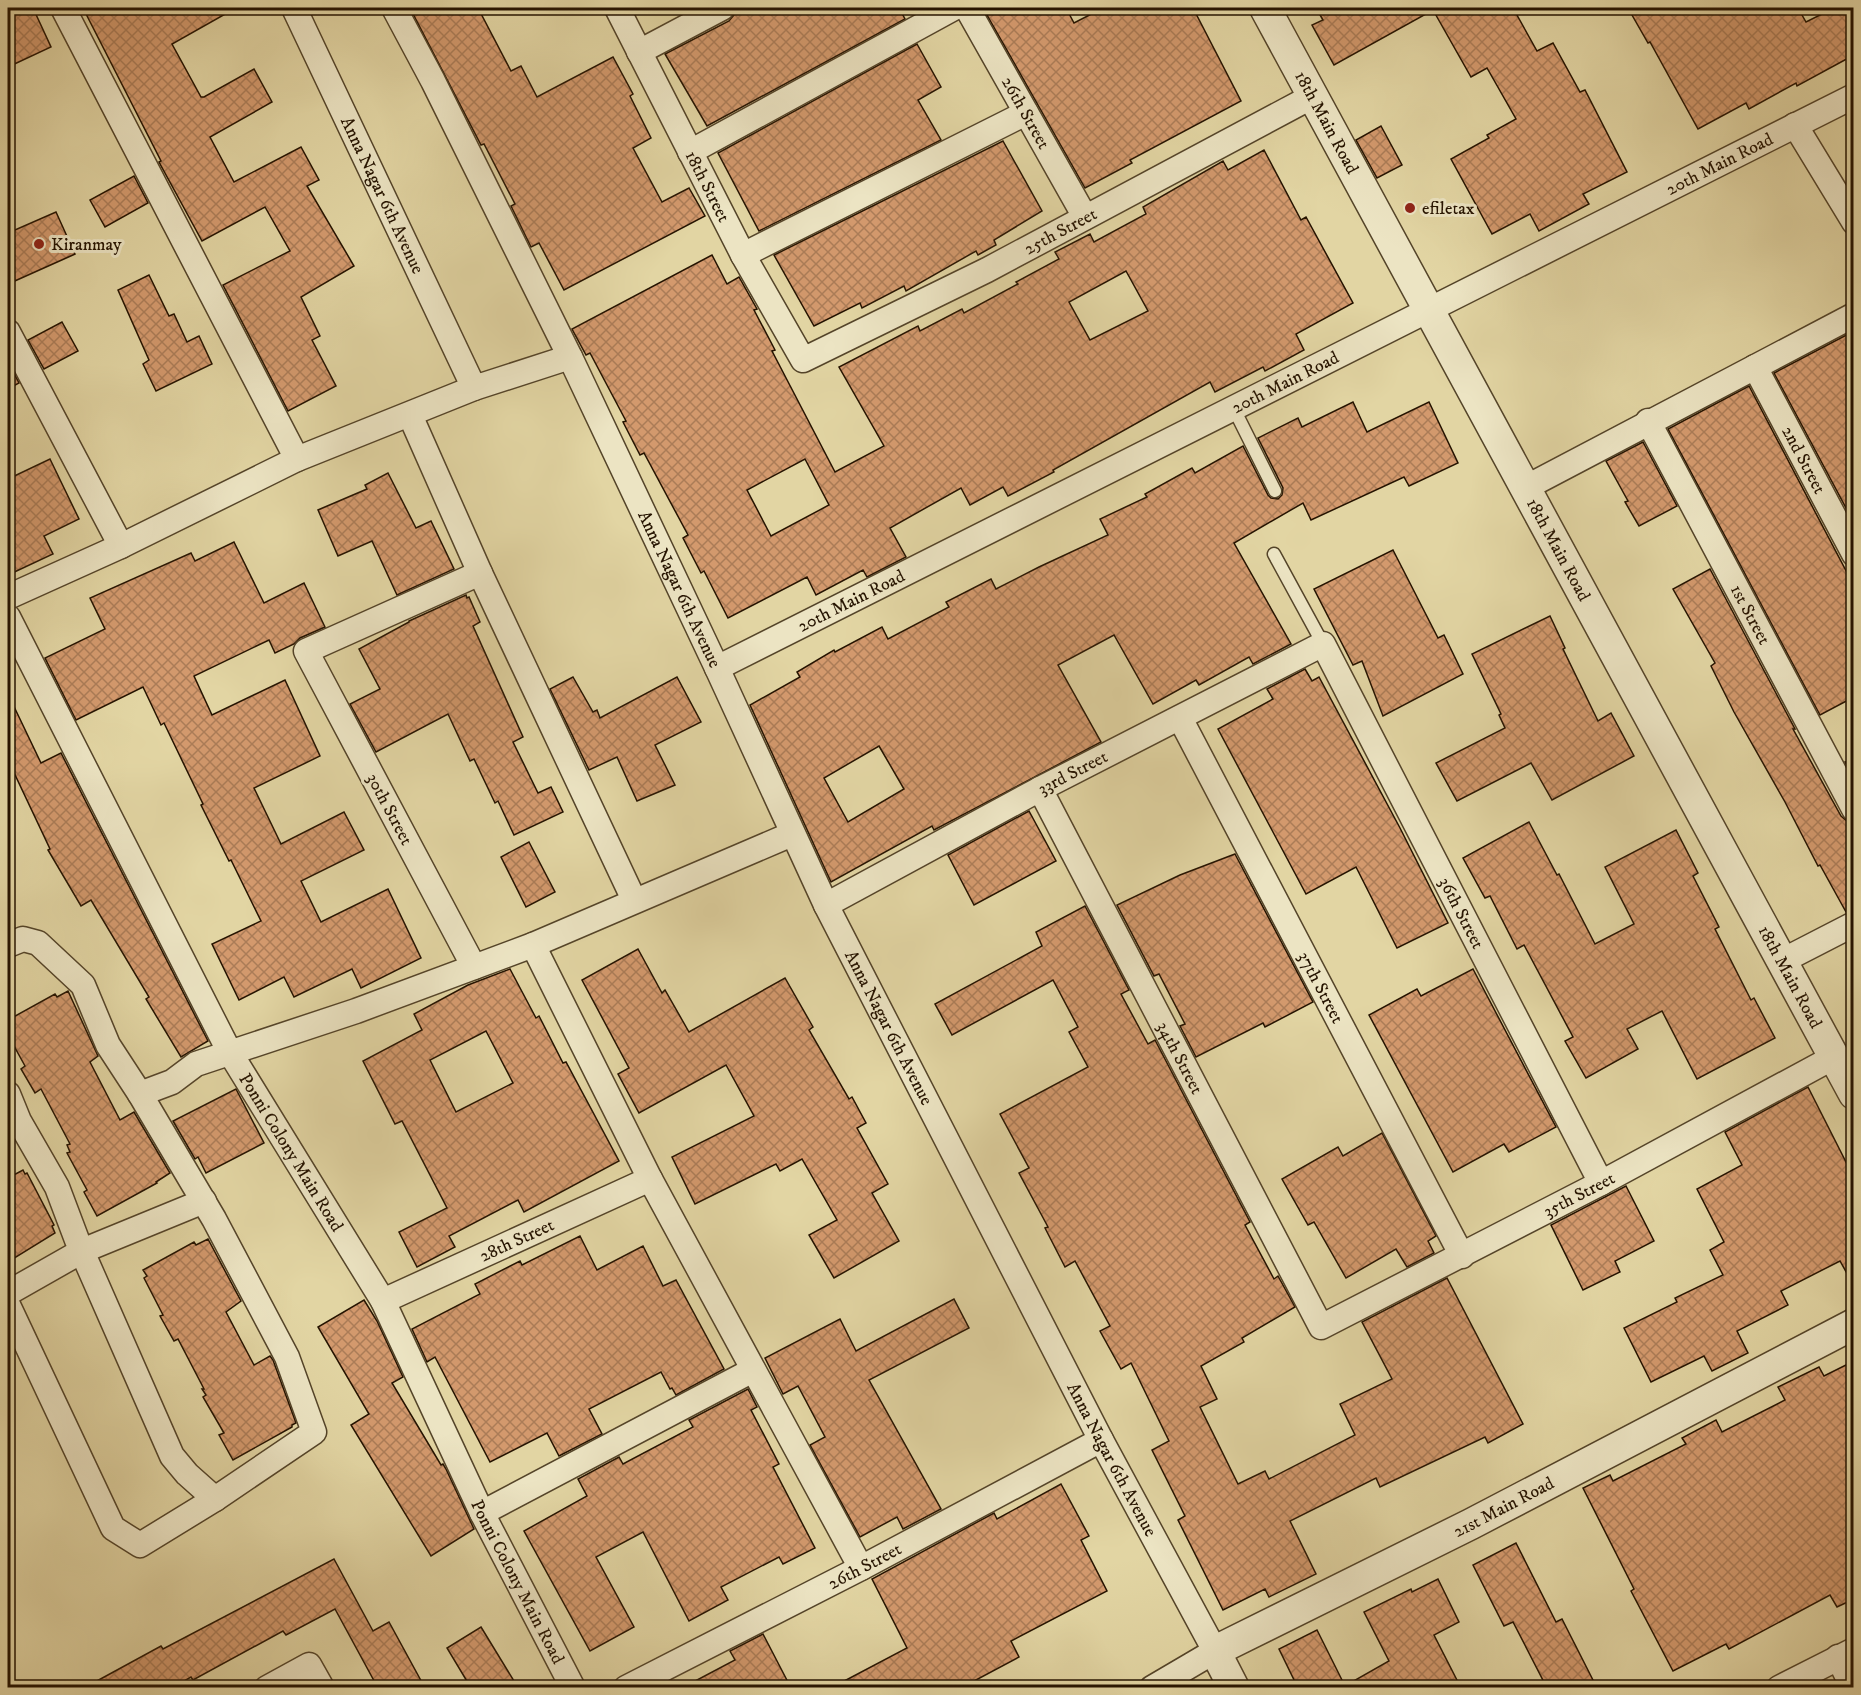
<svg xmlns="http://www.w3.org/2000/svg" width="1861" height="1695" font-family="'IM FELL DW Pica',serif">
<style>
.building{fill:url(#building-cross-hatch);stroke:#251300;stroke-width:1.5;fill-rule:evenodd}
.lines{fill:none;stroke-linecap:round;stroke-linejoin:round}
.service-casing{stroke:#544429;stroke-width:15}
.minor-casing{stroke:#544429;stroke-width:27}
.tertiary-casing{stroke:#544429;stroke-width:33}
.service{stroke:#ece4c3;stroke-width:12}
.minor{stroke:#ece4c3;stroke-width:24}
.tertiary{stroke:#ece4c3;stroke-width:30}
.poi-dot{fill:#8f2418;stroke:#ece4c3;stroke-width:2}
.labels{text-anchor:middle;stroke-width:6;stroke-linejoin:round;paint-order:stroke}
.street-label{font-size:18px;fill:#251300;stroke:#ece4c3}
.poi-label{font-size:18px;fill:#251300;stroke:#ece4c3;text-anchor:start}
</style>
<defs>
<pattern id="building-cross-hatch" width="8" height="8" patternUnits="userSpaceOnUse" patternTransform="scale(1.5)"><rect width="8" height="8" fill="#d3996d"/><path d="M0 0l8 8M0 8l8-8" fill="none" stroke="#ab7c57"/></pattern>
</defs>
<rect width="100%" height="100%" fill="#e2d5a3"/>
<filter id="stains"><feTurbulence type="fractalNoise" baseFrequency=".00333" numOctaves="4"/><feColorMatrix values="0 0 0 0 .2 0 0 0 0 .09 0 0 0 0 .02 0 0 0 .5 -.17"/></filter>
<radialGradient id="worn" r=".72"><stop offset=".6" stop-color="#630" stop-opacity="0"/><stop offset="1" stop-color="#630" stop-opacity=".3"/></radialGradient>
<!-- building -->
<g class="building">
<path d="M 8,8 L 33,8 L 51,47 L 8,67 Z"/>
<path d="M 83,8 L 236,8 L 172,44 L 201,97 L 204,97 L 254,69 L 272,102 L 210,137 L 234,182 L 301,147 L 319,180 L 307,186 L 354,266 L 301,297 L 320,336 L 312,340 L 336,386 L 288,411 L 223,285 L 290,251 L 265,207 L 202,241 L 159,162 L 161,161 Z"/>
<path d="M 410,8 L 478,8 L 511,71 L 521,66 L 537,97 L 613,57 L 633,94 L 630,96 L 651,138 L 633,148 L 662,202 L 689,188 L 705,216 L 564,290 L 539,243 L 531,247 L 511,206 L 515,204 L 484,144 L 481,145 Z"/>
<path d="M 736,8 L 899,8 L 905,19 L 707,126 L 665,54 L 729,21 L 734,15 Z"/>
<path d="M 983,8 L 1066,8 L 1074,23 L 1103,8 L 1193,8 L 1241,101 L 1130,160 L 1132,163 L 1085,188 Z"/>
<path d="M 1316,8 L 1513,8 L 1537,51 L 1553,43 L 1580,92 L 1585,90 L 1627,172 L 1583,194 L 1589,204 L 1539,231 L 1530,214 L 1492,234 L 1451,159 L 1489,138 L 1487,135 L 1516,119 L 1487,68 L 1471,77 L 1433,10 L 1334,65 L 1312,25 L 1323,20 Z"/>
<path d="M 1628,8 L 1798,8 L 1806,22 L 1834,8 L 1854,8 L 1854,55 L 1797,86 L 1796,83 L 1749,109 L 1746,103 L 1698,129 L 1650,42 L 1648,43 Z"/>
<path d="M 917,44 L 941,87 L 918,100 L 941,140 L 759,231 L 718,153 Z"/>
<path d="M 1381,126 L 1402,165 L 1377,178 L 1356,140 Z"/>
<path d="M 1003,141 L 1042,211 L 994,240 L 996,245 L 978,255 L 976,251 L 906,291 L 904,286 L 862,308 L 860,303 L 814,326 L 774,255 Z"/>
<path d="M 1264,150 L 1301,220 L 1306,217 L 1353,303 L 1296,334 L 1304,350 L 1265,371 L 1263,367 L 1215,392 L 1210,382 L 1053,470 L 1054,472 L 1008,496 L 1003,487 L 970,505 L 961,488 L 890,528 L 906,557 L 867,577 L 863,570 L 816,595 L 807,577 L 728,618 L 704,571 L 701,573 L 683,538 L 688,535 L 644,453 L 640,455 L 623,422 L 626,421 L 590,353 L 586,355 L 572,329 L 712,255 L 727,284 L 739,277 L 757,309 L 754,310 L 775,350 L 772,351 L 835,472 L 884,446 L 839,367 L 918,326 L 920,331 L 962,309 L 964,313 L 1018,284 L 1016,282 L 1059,259 L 1055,252 L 1090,234 L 1094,242 L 1146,214 L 1143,207 L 1223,161 L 1228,170 ZM 1126,271 L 1148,311 L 1090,340 L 1069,302 ZM 805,459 L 829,505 L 771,536 L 747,490 Z"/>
<path d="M 134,176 L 148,203 L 105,227 L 90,200 Z"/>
<path d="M 56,212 L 75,254 L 8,284 L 8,233 Z"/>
<path d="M 149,275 L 169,316 L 174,314 L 187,342 L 199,336 L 212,364 L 156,391 L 143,364 L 149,360 L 118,290 Z"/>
<path d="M 62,322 L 78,351 L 44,369 L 28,340 Z"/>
<path d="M 1854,331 L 1854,523 L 1774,373 Z"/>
<path d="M 8,362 L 19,383 L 8,389 Z"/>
<path d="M 1749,386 L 1854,586 L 1854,697 L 1820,715 L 1668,429 Z"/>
<path d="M 1353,402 L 1367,432 L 1429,402 L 1458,463 L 1409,486 L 1404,477 L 1311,520 L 1303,503 L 1234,543 L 1291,644 L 1253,664 L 1249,657 L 1199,685 L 1196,680 L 1153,704 L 1114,635 L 1058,665 L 1101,742 L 934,830 L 932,826 L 831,882 L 750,705 L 800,677 L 797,672 L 834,650 L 835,652 L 882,627 L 888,639 L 949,607 L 946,602 L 991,579 L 996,589 L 1039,567 L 1108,535 L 1100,519 L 1147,497 L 1145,494 L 1192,468 L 1195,473 L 1243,446 L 1268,495 L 1271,498 L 1278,499 L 1282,495 L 1283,488 L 1258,438 L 1298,418 L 1302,427 ZM 879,746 L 904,789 L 848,822 L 824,778 Z"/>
<path d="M 1643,442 L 1677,506 L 1639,526 L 1625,502 L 1628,501 L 1606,461 Z"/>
<path d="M 50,459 L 79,519 L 44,536 L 53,554 L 8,575 L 8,479 Z"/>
<path d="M 388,473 L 416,528 L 431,521 L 454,569 L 397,595 L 372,541 L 338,556 L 318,510 L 367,489 L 365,485 Z"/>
<path d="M 234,542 L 264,603 L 304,583 L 325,627 L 300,638 L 294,644 L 275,653 L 269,640 L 194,676 L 212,715 L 285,680 L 320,756 L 254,788 L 281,844 L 344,812 L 364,850 L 301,881 L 321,922 L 388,889 L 421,958 L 361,988 L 352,969 L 294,997 L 284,977 L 239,1000 L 212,944 L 261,921 L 231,860 L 229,861 L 201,805 L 203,804 L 164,723 L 161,725 L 143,687 L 76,720 L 45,658 L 105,629 L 90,598 L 191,553 L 195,561 Z"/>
<path d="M 1393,550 L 1438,638 L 1444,635 L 1463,674 L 1383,716 L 1362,661 L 1353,665 L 1314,589 Z"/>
<path d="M 1710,569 L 1795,729 L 1793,729 L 1841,816 L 1847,821 L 1854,823 L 1854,910 L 1846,912 L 1820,865 L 1818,866 L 1785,802 L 1734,712 L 1711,666 L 1715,663 L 1673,589 Z"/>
<path d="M 466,595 L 467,598 L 469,597 L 480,622 L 473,626 L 523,737 L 513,742 L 538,793 L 551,787 L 563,812 L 514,835 L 498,801 L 495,803 L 474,759 L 470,761 L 448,714 L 376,752 L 350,704 L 380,689 L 359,649 L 409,622 L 409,621 Z"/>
<path d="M 1550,616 L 1565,648 L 1563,649 L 1598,721 L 1611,713 L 1634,756 L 1552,800 L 1531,763 L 1457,801 L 1436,763 L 1505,728 L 1499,715 L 1501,714 L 1472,654 Z"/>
<path d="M 1305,669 L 1312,681 L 1319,677 L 1400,828 L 1448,923 L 1397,948 L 1356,867 L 1306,894 L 1218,729 L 1273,699 L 1267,689 Z"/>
<path d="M 573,677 L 593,712 L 597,710 L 600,718 L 677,677 L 701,722 L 655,745 L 675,785 L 637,801 L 617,757 L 589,770 L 550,689 Z"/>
<path d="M 8,694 L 41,763 L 61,753 L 208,1041 L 181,1057 L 146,999 L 149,997 L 91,900 L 81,906 L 48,850 L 50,849 L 8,760 Z"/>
<path d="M 1854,757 L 1854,778 L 1845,762 Z"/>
<path d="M 1029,811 L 1056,861 L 974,905 L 948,855 Z"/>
<path d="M 1529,822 L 1557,875 L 1559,874 L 1595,944 L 1634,924 L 1605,867 L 1676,830 L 1698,873 L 1693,876 L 1719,927 L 1715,929 L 1751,1000 L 1754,998 L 1775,1038 L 1697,1079 L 1662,1011 L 1627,1029 L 1638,1049 L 1586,1078 L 1565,1041 L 1573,1037 L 1524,945 L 1517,949 L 1490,896 L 1485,898 L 1463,858 Z"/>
<path d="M 529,842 L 555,892 L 526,907 L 501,857 Z"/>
<path d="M 1235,854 L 1313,1002 L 1265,1027 L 1263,1023 L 1196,1057 L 1180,1026 L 1185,1024 L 1159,974 L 1154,976 L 1117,905 L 1180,875 Z"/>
<path d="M 1085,906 L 1129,990 L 1121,994 L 1148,1044 L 1155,1040 L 1250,1222 L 1245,1225 L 1274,1279 L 1278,1276 L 1295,1307 L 1242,1338 L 1244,1342 L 1201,1366 L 1217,1399 L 1200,1407 L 1238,1484 L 1265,1471 L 1269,1479 L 1355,1435 L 1340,1404 L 1392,1379 L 1362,1322 L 1447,1278 L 1523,1424 L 1488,1443 L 1485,1437 L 1380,1487 L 1376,1478 L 1290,1521 L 1316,1574 L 1269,1597 L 1265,1589 L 1223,1610 L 1178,1520 L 1185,1516 L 1152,1450 L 1169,1441 L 1131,1363 L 1121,1369 L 1100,1331 L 1110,1326 L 1075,1261 L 1065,1267 L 1045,1228 L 1048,1227 L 1019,1173 L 1029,1168 L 1000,1114 L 1088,1067 L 1069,1032 L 1078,1027 L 1053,980 L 952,1035 L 935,1004 L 1042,946 L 1036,932 Z"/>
<path d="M 638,949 L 662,993 L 665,990 L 689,1032 L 785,978 L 813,1027 L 809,1030 L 849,1099 L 852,1097 L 866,1123 L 857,1128 L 888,1184 L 872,1193 L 899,1241 L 834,1278 L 809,1235 L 837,1220 L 802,1159 L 780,1171 L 776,1164 L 695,1204 L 672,1157 L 754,1116 L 726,1065 L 639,1113 L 618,1074 L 629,1068 L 582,980 Z"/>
<path d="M 510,969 L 536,1018 L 539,1016 L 563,1063 L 566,1062 L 619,1161 L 524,1212 L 518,1200 L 449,1236 L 455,1247 L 417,1267 L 399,1232 L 447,1208 L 402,1121 L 395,1124 L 363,1061 L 422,1030 L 414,1014 L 468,985 ZM 486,1031 L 513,1083 L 456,1112 L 430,1060 Z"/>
<path d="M 1473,969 L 1556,1127 L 1509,1152 L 1504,1144 L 1453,1172 L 1369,1015 L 1417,989 L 1421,996 Z"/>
<path d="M 68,991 L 98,1056 L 90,1062 L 120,1120 L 134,1112 L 170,1173 L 156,1182 L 157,1183 L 97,1216 L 84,1192 L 87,1190 L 67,1153 L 70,1152 L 67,1145 L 70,1144 L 41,1089 L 35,1093 L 21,1069 L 25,1066 L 8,1035 L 8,1020 L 55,994 L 57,997 Z"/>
<path d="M 1808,1087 L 1848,1166 L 1854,1163 L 1854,1286 L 1840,1261 L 1781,1291 L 1788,1305 L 1737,1331 L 1748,1353 L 1712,1371 L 1704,1356 L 1651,1382 L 1624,1328 L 1677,1302 L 1675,1298 L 1723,1275 L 1710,1250 L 1724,1242 L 1697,1189 L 1742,1165 L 1725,1132 Z"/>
<path d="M 236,1089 L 264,1143 L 206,1173 L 198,1157 L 195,1159 L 173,1121 Z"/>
<path d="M 1382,1133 L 1436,1236 L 1428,1241 L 1434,1253 L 1407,1267 L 1396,1249 L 1346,1278 L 1314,1222 L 1308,1225 L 1282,1179 L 1338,1147 L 1343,1156 Z"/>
<path d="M 23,1170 L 25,1174 L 27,1173 L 54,1225 L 52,1226 L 55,1233 L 8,1262 L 8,1178 Z"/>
<path d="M 1626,1186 L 1654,1241 L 1615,1261 L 1620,1272 L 1583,1290 L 1551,1225 Z"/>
<path d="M 580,1236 L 597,1270 L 643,1246 L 663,1286 L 676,1280 L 724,1369 L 676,1395 L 672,1388 L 670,1389 L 661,1372 L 589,1409 L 602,1434 L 559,1456 L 547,1433 L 490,1462 L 435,1357 L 427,1362 L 412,1329 L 480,1294 L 475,1284 L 520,1261 L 522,1265 Z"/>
<path d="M 208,1239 L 241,1301 L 226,1312 L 254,1365 L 270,1356 L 273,1360 L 296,1423 L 292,1425 L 292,1427 L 233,1460 L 219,1435 L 224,1433 L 203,1397 L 206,1395 L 202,1389 L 204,1389 L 178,1339 L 174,1341 L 160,1316 L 163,1315 L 144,1278 L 147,1276 L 143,1270 L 194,1242 L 196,1245 Z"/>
<path d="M 954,1299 L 969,1328 L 869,1380 L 941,1509 L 903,1529 L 897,1517 L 860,1537 L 810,1445 L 825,1437 L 798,1386 L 783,1394 L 765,1358 L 840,1319 L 856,1351 Z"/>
<path d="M 364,1300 L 377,1321 L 403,1377 L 392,1383 L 441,1465 L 443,1464 L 446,1469 L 474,1529 L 431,1556 L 351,1425 L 369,1414 L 318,1327 Z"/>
<path d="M 1854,1361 L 1854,1599 L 1837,1607 L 1830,1595 L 1729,1649 L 1726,1644 L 1673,1671 L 1631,1591 L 1634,1589 L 1583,1488 L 1610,1475 L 1613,1481 L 1686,1444 L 1682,1438 L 1716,1420 L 1722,1432 L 1785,1400 L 1778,1387 L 1819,1367 L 1824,1376 Z"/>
<path d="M 748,1389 L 757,1407 L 751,1410 L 779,1464 L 773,1467 L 815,1548 L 783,1564 L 779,1557 L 721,1587 L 728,1600 L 689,1621 L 643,1532 L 596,1557 L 634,1627 L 590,1651 L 524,1531 L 587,1496 L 578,1479 L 619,1457 L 623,1464 L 693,1427 L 689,1420 Z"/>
<path d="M 1061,1484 L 1089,1536 L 1081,1540 L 1107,1591 L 1011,1641 L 1019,1657 L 961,1688 L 831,1688 L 907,1648 L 872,1579 L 994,1513 L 997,1519 Z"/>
<path d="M 1516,1543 L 1556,1622 L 1562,1619 L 1597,1688 L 1547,1688 L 1513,1622 L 1504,1626 L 1473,1565 Z"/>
<path d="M 334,1559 L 373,1631 L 389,1622 L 425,1688 L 378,1688 L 335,1609 L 286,1635 L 283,1631 L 193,1680 L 191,1677 L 172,1688 L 84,1688 L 161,1646 L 163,1649 Z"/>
<path d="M 1438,1579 L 1459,1622 L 1434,1635 L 1461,1688 L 1298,1688 L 1279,1649 L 1317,1630 L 1345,1686 L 1389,1661 L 1364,1612 L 1411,1589 L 1412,1592 Z"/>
<path d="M 481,1627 L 514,1681 L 503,1688 L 471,1688 L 447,1648 Z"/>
<path d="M 763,1634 L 791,1688 L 682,1688 L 735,1660 L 730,1651 Z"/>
</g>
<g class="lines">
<!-- service casing -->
<g class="service-casing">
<g id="service">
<path d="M 1233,407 L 1275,491"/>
<path d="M 1274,554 L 1323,644"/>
</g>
</g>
<!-- minor casing -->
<g class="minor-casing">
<g id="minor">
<path d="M 63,8 L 297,459"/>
<path id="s1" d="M 294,8 L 474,388 L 570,357 L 717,668 L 826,905 L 1101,1440 L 1215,1651 L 1152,1688"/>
<path d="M 394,8 L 433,81 L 570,357"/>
<path id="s2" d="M 617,8 L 743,255 L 803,360 L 987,270 L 1313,96"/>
<path id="s3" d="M 967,8 L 1085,217"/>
<path d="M 639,52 L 722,8"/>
<path d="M 1795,125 L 1854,222"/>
<path d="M 690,152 L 954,8"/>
<path d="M 743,255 L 1026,113"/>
<path d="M 8,332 L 121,546"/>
<path id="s4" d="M 1755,367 L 1854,554"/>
<path d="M 410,415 L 480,573 L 634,900"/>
<path id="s5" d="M 1648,421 L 1854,809"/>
<path d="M 1525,488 L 1854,315"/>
<path d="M 8,597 L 121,546 L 297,459 L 474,388"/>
<path id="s6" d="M 8,617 L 229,1051 L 383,1301 L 482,1513 L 573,1688"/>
<path id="s7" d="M 717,668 L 1854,96"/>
<path id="s8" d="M 1180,718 L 1462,1256"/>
<path id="s9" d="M 1040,789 L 1321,1327 L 1601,1183 L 1834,1057"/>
<path id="s10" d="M 826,905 L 1040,789 L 1323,644 L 1601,1183"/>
<path d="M 8,945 L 23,939 L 38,943 L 83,985 L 108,1045 L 140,1094 L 172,1082 L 196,1064 L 356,1011 L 533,945 L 792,834"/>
<path d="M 533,945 L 650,1179 L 861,1568"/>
<path d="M 1782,961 L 1854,924"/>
<path d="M 474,967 L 306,651 L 480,573"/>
<path d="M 8,1094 L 19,1121 L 57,1187 L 77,1240 L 172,1456 L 187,1474 L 215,1499"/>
<path d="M 8,1293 L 82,1251 L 204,1201"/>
<path id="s11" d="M 383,1301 L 650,1179"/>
<path d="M 8,1305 L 113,1528 L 140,1545 L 215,1499 L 314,1432 L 287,1357 L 214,1219 L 140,1094"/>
<path d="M 482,1513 L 753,1370"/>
<path d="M 1838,1657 L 1853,1688"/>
<path d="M 267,1688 L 309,1665 L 322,1688"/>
<path id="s12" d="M 626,1688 L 861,1568 L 1101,1440"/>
<path d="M 1779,1688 L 1854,1650"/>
</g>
</g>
<!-- tertiary casing -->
<g class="tertiary-casing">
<g id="tertiary">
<path id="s13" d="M 1265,8 L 1854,1094"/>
<path id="s14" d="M 1234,1688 L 1215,1651 L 1471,1524 L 1854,1324"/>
</g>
</g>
<!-- service -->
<use href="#service" class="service"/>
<!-- minor -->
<use href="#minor" class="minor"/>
<!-- tertiary -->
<use href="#tertiary" class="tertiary"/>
</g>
<!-- markers -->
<g class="poi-dot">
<circle cx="1410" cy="208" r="6"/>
<circle cx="39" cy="244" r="6"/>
</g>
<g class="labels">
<!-- street labels -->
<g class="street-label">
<text dy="6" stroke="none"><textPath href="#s3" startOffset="120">26th Street</textPath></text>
<text dy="6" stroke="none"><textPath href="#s13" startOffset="130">18th Main Road</textPath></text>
<text dy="6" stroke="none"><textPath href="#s7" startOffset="1122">20th Main Road</textPath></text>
<text dy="6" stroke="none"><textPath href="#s2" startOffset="200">18th Street</textPath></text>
<text dy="6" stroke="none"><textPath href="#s1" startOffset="207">Anna Nagar 6th Avenue</textPath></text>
<text dy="6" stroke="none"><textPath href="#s2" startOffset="686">25th Street</textPath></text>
<text dy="6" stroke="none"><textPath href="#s7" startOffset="636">20th Main Road</textPath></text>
<text dy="6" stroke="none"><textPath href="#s4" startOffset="105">2nd Street</textPath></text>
<text dy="6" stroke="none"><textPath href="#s13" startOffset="616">18th Main Road</textPath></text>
<text dy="6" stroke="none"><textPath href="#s1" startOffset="778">Anna Nagar 6th Avenue</textPath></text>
<text dy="6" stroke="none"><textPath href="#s7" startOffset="150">20th Main Road</textPath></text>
<text dy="6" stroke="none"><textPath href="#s5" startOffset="219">1st Street</textPath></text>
<text dy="6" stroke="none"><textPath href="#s10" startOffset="280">33rd Street</textPath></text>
<text transform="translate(390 809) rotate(62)" y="6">30th Street</text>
<text dy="6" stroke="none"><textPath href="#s10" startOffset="864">36th Street</textPath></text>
<text dy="6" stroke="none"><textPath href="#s13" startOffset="1102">18th Main Road</textPath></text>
<text dy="6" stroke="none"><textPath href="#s8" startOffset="304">37th Street</textPath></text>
<text dy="6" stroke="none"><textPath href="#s1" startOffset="1264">Anna Nagar 6th Avenue</textPath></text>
<text dy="6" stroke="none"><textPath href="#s9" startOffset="303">34th Street</textPath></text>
<text dy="6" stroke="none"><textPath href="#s6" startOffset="606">Ponni Colony Main Road</textPath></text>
<text dy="6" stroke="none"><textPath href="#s9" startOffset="897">35th Street</textPath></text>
<text dy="6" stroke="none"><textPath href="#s11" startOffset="147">28th Street</textPath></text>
<text dy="6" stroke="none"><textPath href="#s1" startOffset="1750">Anna Nagar 6th Avenue</textPath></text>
<text dy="6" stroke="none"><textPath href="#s14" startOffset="364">21st Main Road</textPath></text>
<text dy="6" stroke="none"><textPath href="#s12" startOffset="268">26th Street</textPath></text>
<text dy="6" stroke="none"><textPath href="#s6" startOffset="1092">Ponni Colony Main Road</textPath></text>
</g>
<!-- poi labels -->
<g class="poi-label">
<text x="1422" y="214">efiletax</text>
<text x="51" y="250">Kiranmay</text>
</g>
</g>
<!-- margin -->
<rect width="1861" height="1695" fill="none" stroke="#e2d5a3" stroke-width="30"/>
<rect x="9" y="9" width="1843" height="1677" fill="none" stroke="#251300" stroke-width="3"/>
<rect x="15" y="15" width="1831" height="1665" fill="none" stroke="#251300" stroke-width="1.5"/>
<rect width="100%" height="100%" filter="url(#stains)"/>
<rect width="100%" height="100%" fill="url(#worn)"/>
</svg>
